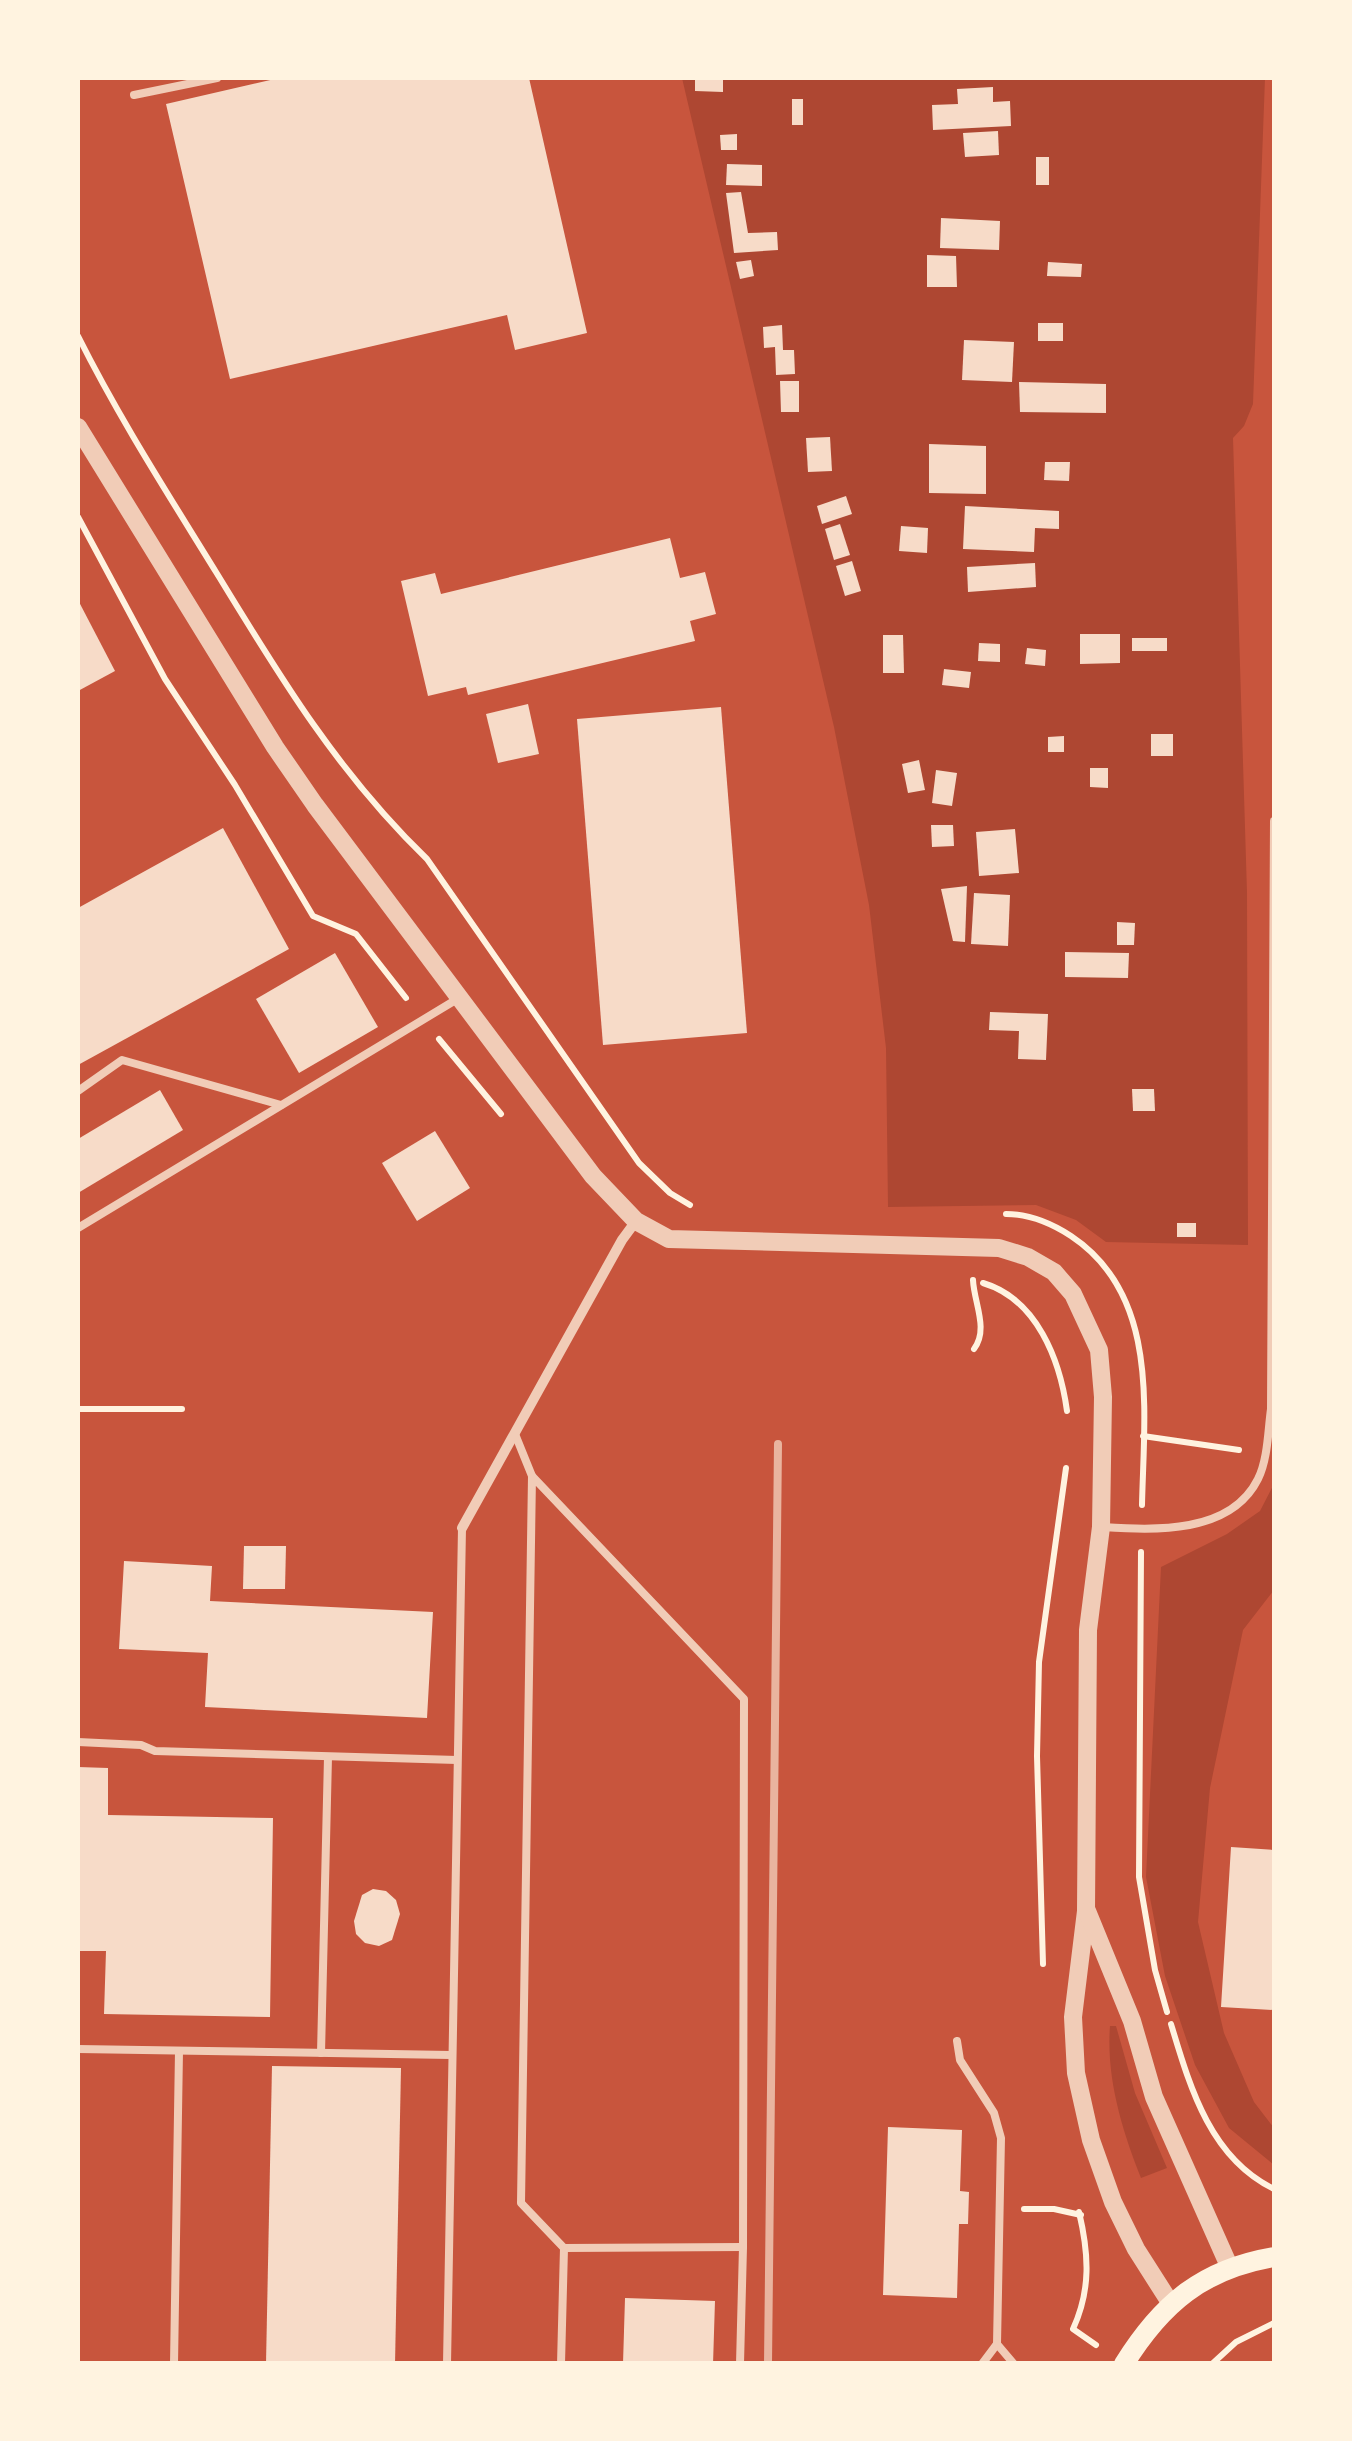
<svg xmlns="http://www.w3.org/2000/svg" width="1352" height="2441" font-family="'Zilla Slab',serif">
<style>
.green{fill:#ae4732}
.building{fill:#f7dbc8}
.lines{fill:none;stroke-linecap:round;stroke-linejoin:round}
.path{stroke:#fff3e0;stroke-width:6}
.service{stroke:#f1ccb7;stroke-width:8}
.minor{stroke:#f1ccb7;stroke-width:10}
.tertiary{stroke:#f1ccb7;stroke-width:18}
.secondary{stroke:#fff3e0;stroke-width:20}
.rail{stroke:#e9b49f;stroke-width:8}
</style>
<rect width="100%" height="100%" fill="#c8553d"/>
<!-- green -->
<g class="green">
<path d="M 682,78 L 1265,78 L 1253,404 L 1244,426 L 1233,438 L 1247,892 L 1248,1245 L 1106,1242 L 1076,1220 L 1036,1205 L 888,1207 L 886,1048 L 869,905 L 834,727 Z"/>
<path d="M 1274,1484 L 1274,1590 L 1243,1630 L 1210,1788 L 1198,1922 L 1224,2033 L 1254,2102 L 1274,2128 L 1274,2165 L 1229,2128 L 1195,2065 L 1165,1976 L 1146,1877 L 1161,1567 L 1227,1534 L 1260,1511 Z"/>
<path d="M 1110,2026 L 1116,2026 L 1135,2093 L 1167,2168 L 1141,2178 C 1122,2130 1106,2078 1110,2026 Z"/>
</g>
<!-- building -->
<g class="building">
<path d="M 279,78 L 529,78 L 587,333 L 515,350 L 507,315 L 230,379 L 166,104 Z"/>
<path d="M 695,78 L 723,78 L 723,92 L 695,91 Z"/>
<path d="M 993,87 L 993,102 L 1010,101 L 1011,126 L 933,130 L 932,105 L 958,104 L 957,89 Z"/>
<rect x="792" y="99" width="11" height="26"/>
<path d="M 998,131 L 999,155 L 965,157 L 963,133 Z"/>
<path d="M 737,134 L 737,150 L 721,150 L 720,135 Z"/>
<rect x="1036" y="157" width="13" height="28"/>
<path d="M 727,164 L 762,165 L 762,186 L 726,185 Z"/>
<path d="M 741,192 L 748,233 L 777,232 L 778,250 L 734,253 L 726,193 Z"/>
<path d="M 941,218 L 1000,221 L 999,250 L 940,248 Z"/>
<path d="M 927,255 L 956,256 L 957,287 L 927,287 Z"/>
<path d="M 751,260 L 754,276 L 740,279 L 736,262 Z"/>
<path d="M 1048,262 L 1082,264 L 1081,277 L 1047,276 Z"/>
<rect x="1038" y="323" width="25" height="18"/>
<path d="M 782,325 L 783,350 L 794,350 L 795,374 L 776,375 L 775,347 L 764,348 L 763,327 Z"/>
<path d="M 964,340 L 1014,342 L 1012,382 L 962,380 Z"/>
<path d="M 780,381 L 799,381 L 799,412 L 781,412 Z"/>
<path d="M 1019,382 L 1106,384 L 1106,413 L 1020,412 Z"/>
<path d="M 830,437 L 832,471 L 808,472 L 806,438 Z"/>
<path d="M 929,444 L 986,446 L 986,494 L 929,493 Z"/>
<path d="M 1045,462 L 1070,462 L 1069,481 L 1044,480 Z"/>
<path d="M 846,496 L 852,514 L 822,524 L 817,506 Z"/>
<path d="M 965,506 L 1059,511 L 1059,529 L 1035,528 L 1034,552 L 963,549 Z"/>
<path d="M 840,524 L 850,555 L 834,560 L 825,529 Z"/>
<path d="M 901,526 L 928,528 L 927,553 L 899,551 Z"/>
<path d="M 670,538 L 680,578 L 705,572 L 716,614 L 690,621 L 695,641 L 468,695 L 466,687 L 428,696 L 401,581 L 435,573 L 441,594 Z"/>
<path d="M 852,561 L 861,591 L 845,596 L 836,566 Z"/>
<path d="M 1035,563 L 1036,587 L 968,592 L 967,567 Z"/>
<path d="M 78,600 L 115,671 L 78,691 Z"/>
<path d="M 1080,634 L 1120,634 L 1120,663 L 1080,664 Z"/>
<path d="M 883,635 L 903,635 L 904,673 L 883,673 Z"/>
<rect x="1132" y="638" width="35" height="13"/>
<path d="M 979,643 L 1000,644 L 1000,662 L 978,661 Z"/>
<path d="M 1027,648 L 1046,650 L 1045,666 L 1025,664 Z"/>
<path d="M 944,669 L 971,672 L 969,688 L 942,685 Z"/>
<path d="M 528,704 L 539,754 L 498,763 L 486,714 Z"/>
<path d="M 721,707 L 747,1033 L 603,1045 L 577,719 Z"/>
<rect x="1151" y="734" width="22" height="22"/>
<path d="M 1064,736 L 1064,752 L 1048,752 L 1048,737 Z"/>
<path d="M 919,760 L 925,790 L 908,793 L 902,764 Z"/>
<path d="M 1090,768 L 1108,768 L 1108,788 L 1090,787 Z"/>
<path d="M 936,770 L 957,773 L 952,806 L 932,803 Z"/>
<path d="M 931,825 L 953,825 L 954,846 L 932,847 Z"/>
<path d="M 223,828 L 289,949 L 78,1065 L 78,908 Z"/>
<path d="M 1015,829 L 1019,873 L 979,876 L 976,832 Z"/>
<path d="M 967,886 L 965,942 L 953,941 L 941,889 Z"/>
<path d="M 974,893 L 1010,895 L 1008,946 L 971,944 Z"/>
<path d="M 1117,922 L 1135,923 L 1134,945 L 1117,945 Z"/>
<path d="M 1065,952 L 1129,953 L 1128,978 L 1065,977 Z"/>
<path d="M 335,953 L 378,1027 L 299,1073 L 256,999 Z"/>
<path d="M 990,1012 L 1048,1014 L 1046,1060 L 1018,1059 L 1019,1031 L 989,1030 Z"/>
<path d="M 1132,1089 L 1154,1089 L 1155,1111 L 1133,1111 Z"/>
<path d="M 160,1090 L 183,1130 L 78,1193 L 78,1139 Z"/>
<path d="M 435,1131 L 470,1188 L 417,1221 L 382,1163 Z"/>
<rect x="1177" y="1223" width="19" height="14"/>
<path d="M 244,1546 L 286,1546 L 285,1589 L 243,1589 Z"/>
<path d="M 124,1561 L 212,1566 L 210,1601 L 433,1612 L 427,1718 L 205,1707 L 208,1653 L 119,1649 Z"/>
<path d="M 78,1767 L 108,1768 L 108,1815 L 273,1818 L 270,2017 L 104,2014 L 106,1951 L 78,1951 Z"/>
<path d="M 1231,1847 L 1274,1850 L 1274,2010 L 1221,2007 Z"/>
<path d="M 373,1889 L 386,1891 L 396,1900 L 400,1914 L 392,1940 L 379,1946 L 365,1943 L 356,1934 L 354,1921 L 362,1895 Z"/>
<path d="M 272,2066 L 401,2068 L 395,2364 L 266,2364 Z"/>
<path d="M 888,2127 L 962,2130 L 960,2191 L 969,2192 L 968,2224 L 959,2224 L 957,2298 L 883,2295 Z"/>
<path d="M 625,2298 L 715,2301 L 713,2364 L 623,2364 Z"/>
</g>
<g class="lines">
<!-- path -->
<g class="path">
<path d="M 78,336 C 119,418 168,494 216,572 C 280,677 338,773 427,859 L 639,1163 L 670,1193 L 690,1205"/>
<path d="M 78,517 L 165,679 L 235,785 L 313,916 L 356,934 L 406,998"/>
<path d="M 439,1039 L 501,1114"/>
<path d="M 1006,1214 C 1030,1214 1051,1223 1071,1236 C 1160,1295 1144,1411 1142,1505"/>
<path d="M 973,1280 C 974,1303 989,1329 974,1349"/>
<path d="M 983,1283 C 1037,1299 1060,1360 1067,1411"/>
<path d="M 78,1409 L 182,1409"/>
<path d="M 1143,1436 L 1239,1450"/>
<path d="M 1141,1552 L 1139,1877 L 1155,1970 L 1167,2012"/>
<path d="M 1043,1964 L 1037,1756 L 1039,1662 L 1066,1468"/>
<path d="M 1171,2024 C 1190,2087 1210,2158 1274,2189"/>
<path d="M 1024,2209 L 1054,2209 L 1081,2215"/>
<path d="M 1079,2212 C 1089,2254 1091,2290 1073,2329 L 1096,2345"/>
<path d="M 1212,2364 L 1236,2342 L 1274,2323"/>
</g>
<!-- service -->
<g class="service">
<path d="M 134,95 L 217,78"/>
<path d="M 78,1091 L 122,1060 L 281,1105"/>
<path d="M 78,1228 L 459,998"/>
<path d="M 515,1434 L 532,1476"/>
<path d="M 1101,1527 C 1153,1530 1230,1535 1258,1479 C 1268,1459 1268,1430 1271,1409 L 1274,821"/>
<path d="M 78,1742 L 141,1745 L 155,1751 L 457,1760"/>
<path d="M 957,2041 L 960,2060 L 994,2113 L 1001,2138 L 997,2344 L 982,2364"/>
<path d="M 78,2049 L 451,2055"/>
<path d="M 321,2053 L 328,1757"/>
<path d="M 564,2248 L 743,2247"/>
<path d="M 997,2344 L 1014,2364"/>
<path d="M 174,2364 L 179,2051"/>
<path d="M 447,2364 L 462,1528"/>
<path d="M 561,2364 L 564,2248 L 521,2203 L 532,1476 L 744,1699 L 743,2247 L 740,2364"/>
</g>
<!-- minor -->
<path class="minor" d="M 462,1528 L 622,1240 L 636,1221"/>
<!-- tertiary -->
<g class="tertiary">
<path d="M 78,427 L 275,747 L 315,805 L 593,1176 L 636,1221 L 669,1239 L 999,1248 L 1028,1257 L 1054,1272 L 1073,1294 L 1099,1350 L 1103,1397 L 1101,1527 L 1088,1630 L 1086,1911 L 1073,2017 L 1076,2073 L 1091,2140 L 1113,2202 L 1136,2249 L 1171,2304"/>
<path d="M 1087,1911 L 1132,2021 L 1154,2097 L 1229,2266"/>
</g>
<!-- secondary -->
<path class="secondary" d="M 1124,2364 C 1162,2303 1203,2269 1274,2257"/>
<!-- rail -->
<path class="rail" d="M 768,2364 L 778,1444"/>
</g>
<!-- border -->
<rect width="1352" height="2441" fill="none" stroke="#fff3e0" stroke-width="160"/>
</svg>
